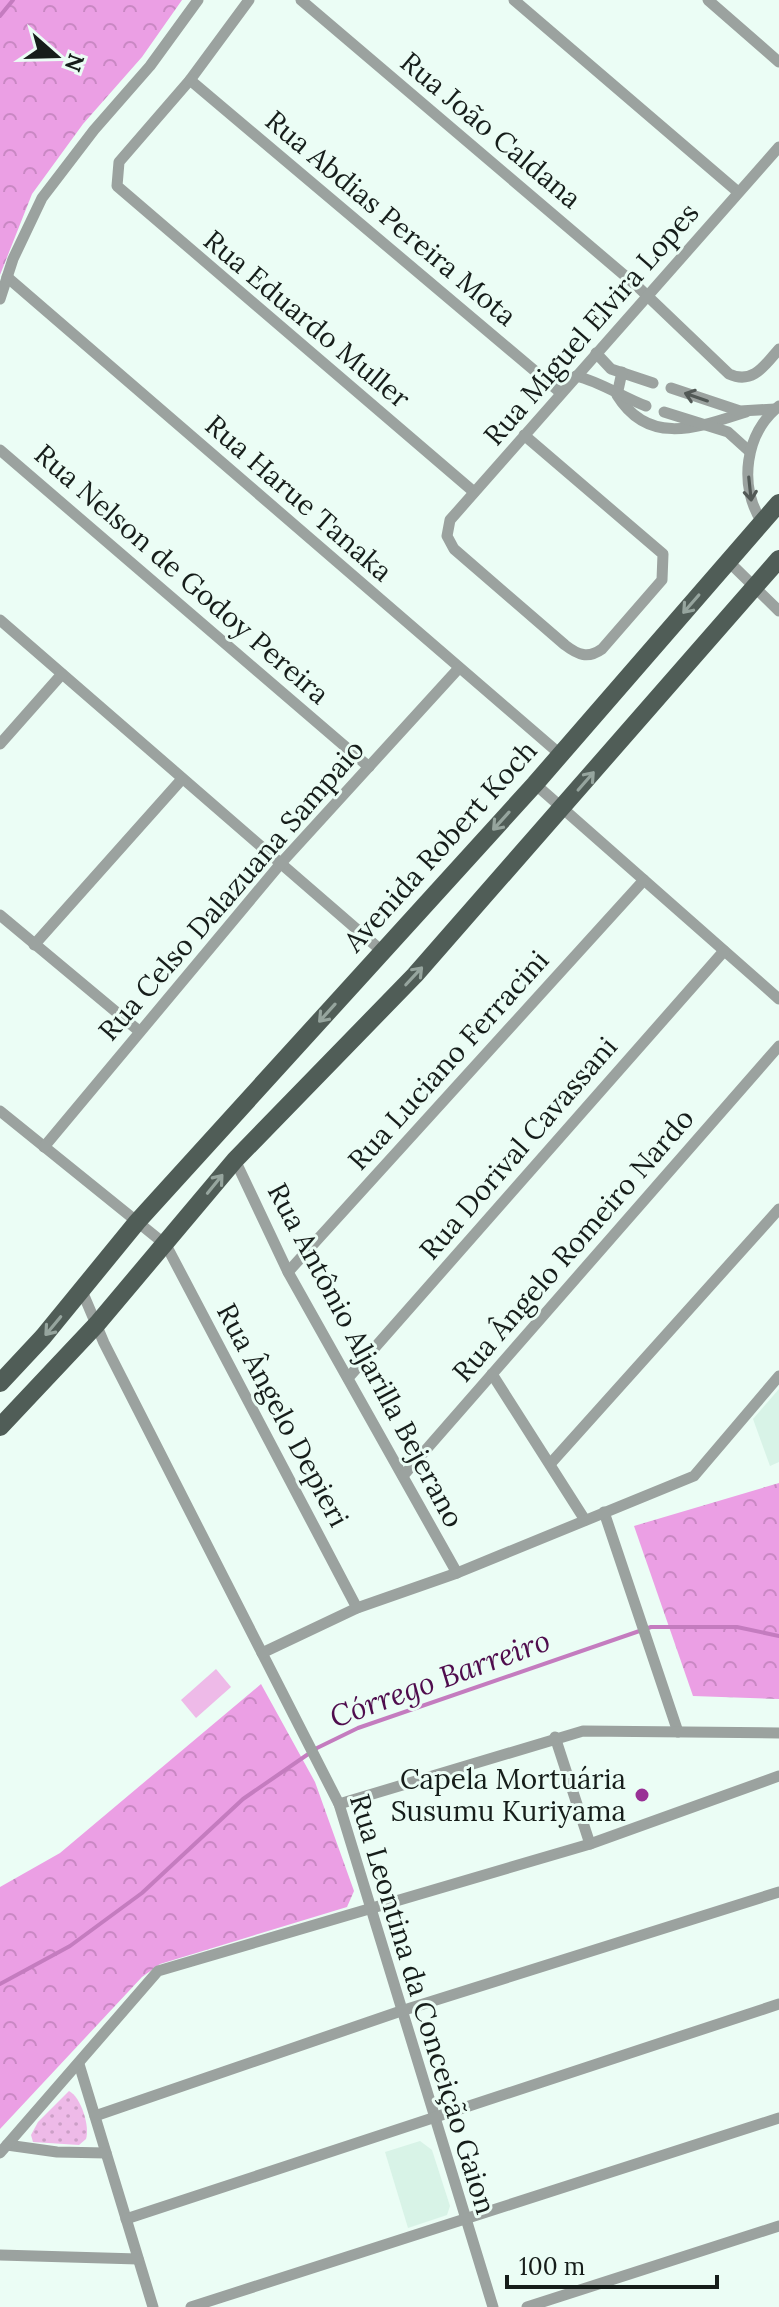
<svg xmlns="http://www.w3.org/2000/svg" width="779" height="2307" font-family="Lora,serif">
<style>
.built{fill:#d8f3e7}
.grass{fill:url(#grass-dots)}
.forest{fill:url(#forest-crowns)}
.garden{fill:#eebae8}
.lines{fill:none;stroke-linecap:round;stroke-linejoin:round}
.stream{stroke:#c47cbf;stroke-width:4}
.minor{stroke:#9ba29f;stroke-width:11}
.primary{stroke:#505d57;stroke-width:18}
.oneway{stroke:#525956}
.oneway2{stroke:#96a59e}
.poi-dot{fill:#993195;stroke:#ebfdf5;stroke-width:3}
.labels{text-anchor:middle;stroke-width:6;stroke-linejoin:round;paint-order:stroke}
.street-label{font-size:28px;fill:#161d1a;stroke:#ebfdf5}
.poi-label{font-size:28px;fill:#161d1a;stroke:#ebfdf5;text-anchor:end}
.water-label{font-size:30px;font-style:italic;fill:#4f0c4d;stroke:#ebfdf5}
</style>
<defs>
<pattern id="grass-dots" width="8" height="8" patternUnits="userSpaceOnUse" patternTransform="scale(2)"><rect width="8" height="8" fill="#eebae8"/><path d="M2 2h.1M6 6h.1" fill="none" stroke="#cb9fc6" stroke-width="1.8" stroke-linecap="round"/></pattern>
<pattern id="forest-crowns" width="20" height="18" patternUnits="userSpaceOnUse" patternTransform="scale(2)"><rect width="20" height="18" fill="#eb9fe4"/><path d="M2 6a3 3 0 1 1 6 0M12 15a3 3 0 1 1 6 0" fill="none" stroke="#c988c3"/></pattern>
</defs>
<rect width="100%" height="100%" fill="#ebfdf5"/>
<!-- built -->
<g class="built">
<path d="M 779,1389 L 779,1462 L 770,1466 L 753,1419 Z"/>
<path d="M 420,2141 L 432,2150 L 450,2206 L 447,2215 L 408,2228 L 385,2152 Z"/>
</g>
<!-- grass -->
<path class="grass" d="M 69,2091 C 81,2097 90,2126 86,2139 L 79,2145 L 33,2142 L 31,2135 L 38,2122 Z"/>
<!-- forest -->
<g class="forest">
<path d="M 0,0 L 182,0 L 142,57 L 83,124 L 32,194 L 0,275 Z"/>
<path d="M 779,1483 L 779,1699 L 693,1696 L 634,1526 Z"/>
<path d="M 261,1684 L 315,1782 L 354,1891 L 347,1907 L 160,1964 L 142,1977 L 0,2129 L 0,1887 L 60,1853 Z"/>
</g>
<!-- garden -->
<path class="garden" d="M 216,1669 L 231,1687 L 196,1718 L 181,1700 Z"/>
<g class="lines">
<!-- stream -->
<g class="stream">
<path d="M 0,16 L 13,0"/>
<path d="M 0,1984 L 70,1946 L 142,1893 L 243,1799 L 317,1748 L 358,1728 L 651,1627 L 737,1627 L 779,1636"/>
</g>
<!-- minor -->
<g class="minor">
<path d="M 249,0 L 190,80 L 119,162 L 117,186 L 474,492"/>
<path d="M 301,0 L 637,286 L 729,374 C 753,385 765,365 779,349"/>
<path d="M 514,0 L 738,192"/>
<path d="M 708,0 L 779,62"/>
<path d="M 190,80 L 561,393"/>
<path d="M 7,277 L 561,755"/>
<path d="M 0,299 L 13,259 L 42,198 L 94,130 L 150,66 L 198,0"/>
<path d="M 596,353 L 611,369 L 653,383"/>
<path d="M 622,372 L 617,395 C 649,447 699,427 746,412"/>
<path d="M 576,376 C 601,382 622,397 646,406"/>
<path d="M 671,388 L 740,411 L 775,409"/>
<path d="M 664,412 L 728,432 L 749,451"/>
<path d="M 524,435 L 663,554 L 662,580 L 602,649 C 588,659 578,655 565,645 L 454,549 L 447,536 L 450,520 L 779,147"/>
<path d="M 0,450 L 369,767"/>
<path d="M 762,522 C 738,486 745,433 779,406"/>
<path d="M 728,561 L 779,611"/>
<path d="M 0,620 L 383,952"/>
<path d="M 0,744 L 62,674"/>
<path d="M 535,784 L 779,999"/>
<path d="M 0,915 L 139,1031"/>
<path d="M 34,945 L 182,779"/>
<path d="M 0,1111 L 166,1245 L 357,1608"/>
<path d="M 44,1147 L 282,862 L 459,668"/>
<path d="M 235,1160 L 288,1272 L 457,1573"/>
<path d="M 288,1272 L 644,880"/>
<path d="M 82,1291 L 104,1343 L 339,1804 L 493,2307"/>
<path d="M 492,1374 L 585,1520"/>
<path d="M 348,1378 L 724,951"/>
<path d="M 551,1463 L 779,1209"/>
<path d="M 403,1476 L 779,1046"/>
<path d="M 604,1512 L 678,1732"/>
<path d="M 262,1653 L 357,1608 L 457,1573 L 694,1476 L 779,1376"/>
<path d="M 555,1737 L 590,1844"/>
<path d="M 339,1804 L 583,1731 L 779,1733"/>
<path d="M 79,2064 L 153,2307"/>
<path d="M 95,2116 L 401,2011 L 779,1892"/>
<path d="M 7,2145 L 57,2152 L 106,2153"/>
<path d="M 0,2153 L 158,1971 L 590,1844 L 779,1776"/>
<path d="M 126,2219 L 779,2004"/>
<path d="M 0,2255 L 138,2259"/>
<path d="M 191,2307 L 779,2118"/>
<path d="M 527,2307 L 779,2226"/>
</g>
<!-- primary -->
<g class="primary">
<path d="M 0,1383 L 43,1337 L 137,1222 L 535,784 L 779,503"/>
<path d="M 0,1427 L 97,1324 L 235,1160 L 415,975 L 779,559"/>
</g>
</g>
<!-- one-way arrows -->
<defs><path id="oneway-shaft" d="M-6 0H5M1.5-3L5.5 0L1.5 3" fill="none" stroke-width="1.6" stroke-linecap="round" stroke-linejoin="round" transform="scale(2)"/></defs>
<g class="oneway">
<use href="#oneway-shaft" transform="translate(696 397) rotate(-161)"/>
<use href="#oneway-shaft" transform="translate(750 489) rotate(84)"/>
</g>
<g class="oneway2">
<use href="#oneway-shaft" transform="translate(691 604) rotate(131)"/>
<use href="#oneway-shaft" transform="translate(586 781) rotate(-49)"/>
<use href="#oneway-shaft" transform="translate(501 821) rotate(132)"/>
<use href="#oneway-shaft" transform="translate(414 976) rotate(-47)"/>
<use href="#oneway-shaft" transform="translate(327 1013) rotate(132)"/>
<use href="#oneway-shaft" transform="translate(215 1184) rotate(-51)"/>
<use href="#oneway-shaft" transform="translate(53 1326) rotate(130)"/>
</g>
<!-- markers -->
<circle class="poi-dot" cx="642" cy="1795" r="8"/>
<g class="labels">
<!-- street labels -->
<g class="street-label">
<text transform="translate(491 130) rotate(40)" y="10">Rua João Caldana</text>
<text transform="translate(391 218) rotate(40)" y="10">Rua Abdias Pereira Mota</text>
<text transform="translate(307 319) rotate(40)" y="10">Rua Eduardo Muller</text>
<text transform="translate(591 324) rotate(-49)" y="10">Rua Miguel Elvira Lopes</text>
<text transform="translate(299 498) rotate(41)" y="10">Rua Harue Tanaka</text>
<text transform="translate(182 574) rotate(41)" y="10">Rua Nelson de Godoy Pereira</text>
<text transform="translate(440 846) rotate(-48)" y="10">Avenida Robert Koch</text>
<text transform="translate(231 890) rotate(-49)" y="10">Rua Celso Dalazuana Sampaio</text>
<text transform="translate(448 1060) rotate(-48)" y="10">Rua Luciano Ferracini</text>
<text transform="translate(518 1148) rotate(-49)" y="10">Rua Dorival Cavassani</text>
<text transform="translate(573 1245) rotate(-49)" y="10">Rua Ângelo Romeiro Nardo</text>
<text transform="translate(366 1355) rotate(62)" y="10">Rua Antônio Aljarilla Bejerano</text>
<text transform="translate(283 1415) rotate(62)" y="10">Rua Ângelo Depieri</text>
<text transform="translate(423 2004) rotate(73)" y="10">Rua Leontina da Conceição Gaion</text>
</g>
<!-- poi labels -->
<g class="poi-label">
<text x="626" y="1789">Capela Mortuária<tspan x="626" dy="32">Susumu Kuriyama</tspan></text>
</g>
<!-- water labels -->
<g class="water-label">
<text transform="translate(440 1679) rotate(-20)" y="10">Córrego Barreiro</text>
</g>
</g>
<!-- north arrow -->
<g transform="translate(56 56) rotate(110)" stroke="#ebfdf5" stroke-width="6" paint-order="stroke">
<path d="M0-6L14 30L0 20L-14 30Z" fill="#161d1a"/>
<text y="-12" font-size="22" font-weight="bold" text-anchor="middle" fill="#161d1a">N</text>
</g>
<!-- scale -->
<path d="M507 2275v12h210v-12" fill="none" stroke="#161d1a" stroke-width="4"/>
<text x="519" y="2275" font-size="24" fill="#161d1a" stroke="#ebfdf5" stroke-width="6" paint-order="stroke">100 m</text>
</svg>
